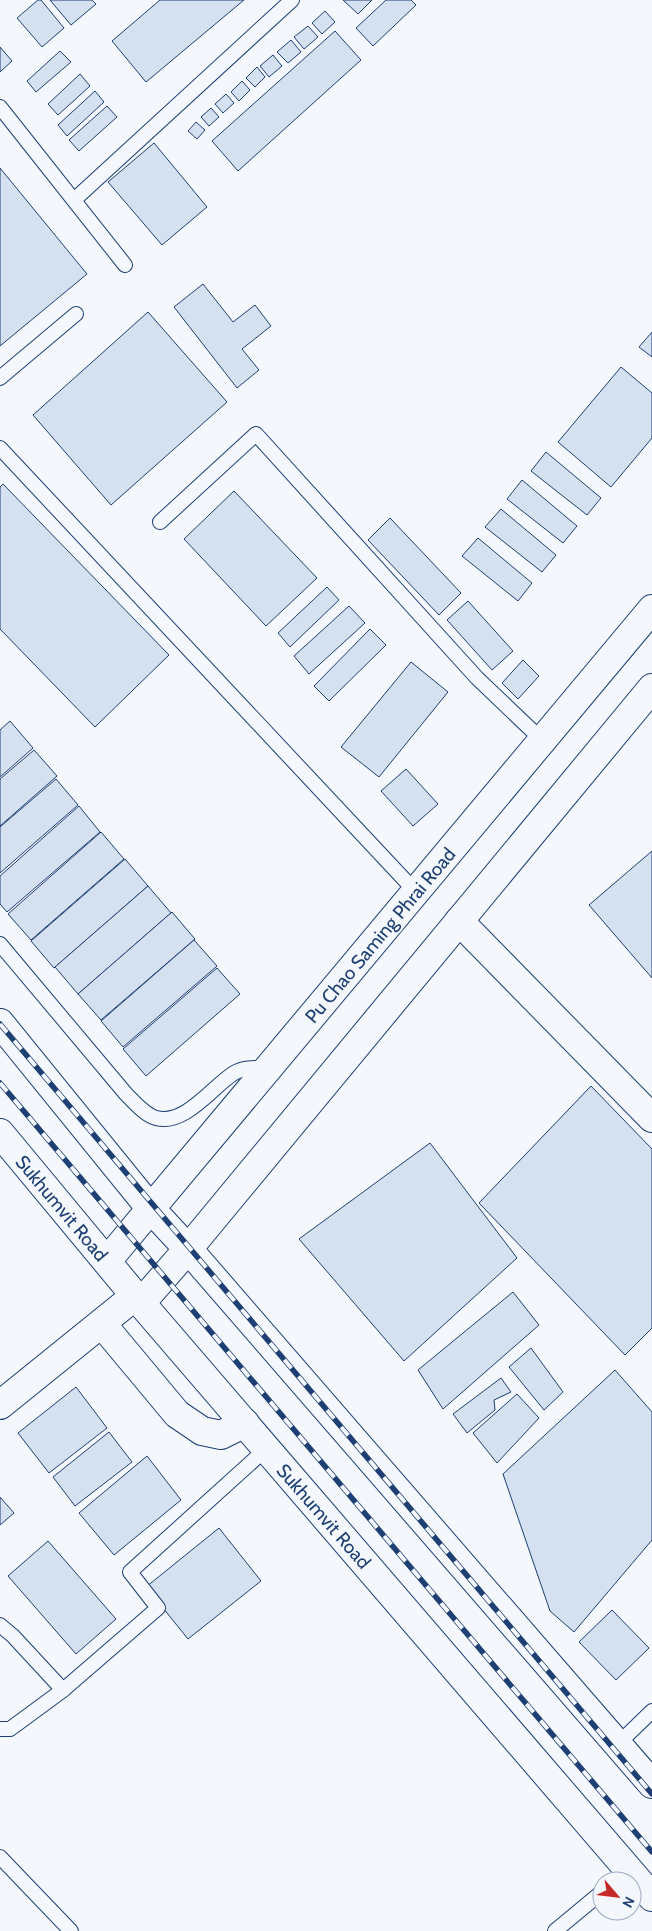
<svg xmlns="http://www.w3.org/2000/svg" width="652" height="1931" font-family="Cabin,sans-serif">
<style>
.building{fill:#d5e0f0;stroke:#1d3f73}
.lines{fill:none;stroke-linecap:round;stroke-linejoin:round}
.service-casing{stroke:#1d3f73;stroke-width:16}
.minor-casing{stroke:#1d3f73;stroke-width:30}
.secondary-casing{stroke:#1d3f73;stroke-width:30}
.trunk-casing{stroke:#1d3f73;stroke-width:30}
.service{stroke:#f4f7fb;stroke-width:14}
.minor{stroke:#f4f7fb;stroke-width:28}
.secondary{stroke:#f4f7fb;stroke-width:28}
.trunk{stroke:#f4f7fb;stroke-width:28}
.rail-casing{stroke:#1d3f73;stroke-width:5.5}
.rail{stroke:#f4f7fb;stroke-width:4;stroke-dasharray:11;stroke-linecap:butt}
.labels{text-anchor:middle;stroke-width:4;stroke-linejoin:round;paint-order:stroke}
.street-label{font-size:19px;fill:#1d3f73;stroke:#f4f7fb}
</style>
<rect width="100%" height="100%" fill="#f4f7fb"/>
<!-- building -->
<g class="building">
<path d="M 38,0 L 41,0 L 64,28 L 42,47 L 17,18 Z"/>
<path d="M 50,0 L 92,0 L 96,4 L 71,25 Z"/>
<path d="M 160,0 L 244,0 L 146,82 L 112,41 Z"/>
<path d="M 343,0 L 372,0 L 358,14 Z"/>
<path d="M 386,0 L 411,0 L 416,5 L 373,46 L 356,28 Z"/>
<path d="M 325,11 L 335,22 L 322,34 L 312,23 Z"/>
<path d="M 308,26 L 318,37 L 304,49 L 294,37 Z"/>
<path d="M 335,31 L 361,60 L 238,171 L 212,141 Z"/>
<path d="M 291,40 L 301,52 L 288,63 L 277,52 Z"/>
<path d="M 0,47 L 12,61 L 0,72 Z"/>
<path d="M 60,51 L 71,62 L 36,92 L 27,81 Z"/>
<path d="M 273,55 L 282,66 L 269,77 L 260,66 Z"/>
<path d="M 257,67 L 265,77 L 255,87 L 246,78 Z"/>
<path d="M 80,74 L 90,86 L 58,115 L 48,104 Z"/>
<path d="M 242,81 L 250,90 L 239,101 L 231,92 Z"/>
<path d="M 95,91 L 104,102 L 67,136 L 58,125 Z"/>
<path d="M 226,94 L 234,103 L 223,113 L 215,104 Z"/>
<path d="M 107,106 L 117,117 L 79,151 L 69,140 Z"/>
<path d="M 211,108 L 219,117 L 209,126 L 201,117 Z"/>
<path d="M 196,122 L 205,130 L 197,139 L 188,131 Z"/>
<path d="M 154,143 L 207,207 L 162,245 L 108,182 Z"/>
<path d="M 0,168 L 87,274 L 0,346 Z"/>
<path d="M 203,284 L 233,322 L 255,305 L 271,326 L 242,349 L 259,370 L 237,388 L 174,307 Z"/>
<path d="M 148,312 L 227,402 L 111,505 L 33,415 Z"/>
<path d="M 652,332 L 652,357 L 639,347 Z"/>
<path d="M 621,367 L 652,393 L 652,438 L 611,487 L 558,442 Z"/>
<path d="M 546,452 L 601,498 L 587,515 L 531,471 Z"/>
<path d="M 522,480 L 577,526 L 563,543 L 507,499 Z"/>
<path d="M 3,484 L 169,655 L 95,727 L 0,629 L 0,487 Z"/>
<path d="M 234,491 L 317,578 L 266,626 L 184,539 Z"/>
<path d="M 501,509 L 556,555 L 542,572 L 485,527 Z"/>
<path d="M 390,518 L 461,593 L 439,615 L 368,540 Z"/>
<path d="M 478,538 L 532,583 L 518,601 L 462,556 Z"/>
<path d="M 327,587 L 339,600 L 290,647 L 278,633 Z"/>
<path d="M 468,601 L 513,651 L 492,670 L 447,620 Z"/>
<path d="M 349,606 L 365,623 L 309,674 L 294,656 Z"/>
<path d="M 370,629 L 386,645 L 329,701 L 314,686 Z"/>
<path d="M 523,660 L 539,676 L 518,699 L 502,683 Z"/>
<path d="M 411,662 L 448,692 L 379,777 L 341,747 Z"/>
<path d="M 10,721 L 33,748 L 0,777 L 0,730 Z"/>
<path d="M 34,750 L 57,776 L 0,826 L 0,779 Z"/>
<path d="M 406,769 L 438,804 L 413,826 L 381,791 Z"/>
<path d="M 56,779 L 78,805 L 0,873 L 0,827 Z"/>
<path d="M 79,806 L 100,832 L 7,912 L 0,904 L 0,876 Z"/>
<path d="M 101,832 L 124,859 L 31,940 L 8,914 Z"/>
<path d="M 652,851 L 652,978 L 589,905 Z"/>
<path d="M 125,859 L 148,886 L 54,968 L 31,941 Z"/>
<path d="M 148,886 L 171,913 L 78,994 L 55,967 Z"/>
<path d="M 172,912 L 195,939 L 101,1020 L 78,994 Z"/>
<path d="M 194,940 L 217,966 L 123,1047 L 101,1021 Z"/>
<path d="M 217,968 L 240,994 L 146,1076 L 123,1049 Z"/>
<path d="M 591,1086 L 652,1149 L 652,1328 L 625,1355 L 479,1203 Z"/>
<path d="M 430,1143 L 517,1258 L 404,1361 L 299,1239 Z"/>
<path d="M 513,1292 L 539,1325 L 443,1409 L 418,1370 Z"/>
<path d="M 531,1348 L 563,1392 L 544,1410 L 509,1367 Z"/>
<path d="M 615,1370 L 652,1412 L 652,1540 L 574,1632 L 550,1611 L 503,1474 Z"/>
<path d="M 501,1378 L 511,1392 L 494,1400 L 495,1410 L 467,1433 L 453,1414 Z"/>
<path d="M 76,1387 L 107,1428 L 49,1473 L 18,1433 Z"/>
<path d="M 517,1394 L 539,1418 L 497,1463 L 473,1433 Z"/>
<path d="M 109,1432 L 132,1462 L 75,1506 L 53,1477 Z"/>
<path d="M 147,1456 L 181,1500 L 114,1555 L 79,1513 Z"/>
<path d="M 0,1497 L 14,1513 L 0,1525 Z"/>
<path d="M 219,1528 L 261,1581 L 188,1639 L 146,1587 Z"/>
<path d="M 48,1541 L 116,1619 L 76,1654 L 8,1576 Z"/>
<path d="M 612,1610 L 649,1648 L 616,1680 L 579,1642 Z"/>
</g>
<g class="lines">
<!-- service casing -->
<g class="service-casing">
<g id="service">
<path d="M 0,107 L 125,265"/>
<path d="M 74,200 L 292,0"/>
<path d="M 0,378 L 76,314"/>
<path d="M 0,448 L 416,892"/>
<path d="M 160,522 L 256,434 L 477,678 L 543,741"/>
<path d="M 0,944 L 126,1094 C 134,1102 145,1115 156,1118 C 185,1126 213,1086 234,1073 C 244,1067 256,1068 268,1068"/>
<path d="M 0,1625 L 13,1636 L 63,1690"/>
<path d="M 0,1729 L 10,1729 L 63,1690 L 158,1608 L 130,1572 L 266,1449"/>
<path d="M 618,1744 L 652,1711"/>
<path d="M 0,1857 L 71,1931"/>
<path d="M 615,1881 L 629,1869"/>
<path d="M 555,1931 L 602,1892"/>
</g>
</g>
<!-- minor casing -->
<g class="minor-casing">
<g id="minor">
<path d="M 459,921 L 652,1118"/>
<path d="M 102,1324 L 177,1414 L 202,1431 L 221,1435 L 245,1423"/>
<path d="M 0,1405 L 135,1296"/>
</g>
</g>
<!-- secondary casing -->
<g class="secondary-casing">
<g id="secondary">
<path d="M 107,1261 L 652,609"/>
<path d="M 141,1303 L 188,1249 L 652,688"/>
</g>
</g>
<!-- trunk casing -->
<g class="trunk-casing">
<g id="trunk">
<path d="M 0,1023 L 151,1209 L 188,1249 L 652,1784"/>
<path d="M 0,1133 L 141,1303 L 652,1897"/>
</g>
</g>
<!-- service -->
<use href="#service" class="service"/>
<!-- minor -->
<use href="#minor" class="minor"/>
<!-- secondary -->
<use href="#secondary" class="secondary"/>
<!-- trunk -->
<use href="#trunk" class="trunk"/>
<!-- rail casing -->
<g class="rail-casing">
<g id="rail">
<path d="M 0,1024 L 652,1794"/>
<path d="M 0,1083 L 652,1852"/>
</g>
</g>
<!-- rail -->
<use href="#rail" class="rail"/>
</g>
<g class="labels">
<!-- street labels -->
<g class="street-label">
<text transform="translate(380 935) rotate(-50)" y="7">Pu Chao Saming Phrai Road</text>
<text transform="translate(62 1208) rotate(50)" y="7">Sukhumvit Road</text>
<text transform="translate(324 1516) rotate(49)" y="7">Sukhumvit Road</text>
</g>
</g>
<!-- north arrow -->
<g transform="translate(617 1896) rotate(118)"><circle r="24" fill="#f4f7fb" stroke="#9eadc5"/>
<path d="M0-4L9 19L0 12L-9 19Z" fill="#c62828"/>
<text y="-8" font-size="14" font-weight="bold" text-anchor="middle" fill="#1d3f73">N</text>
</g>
</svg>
